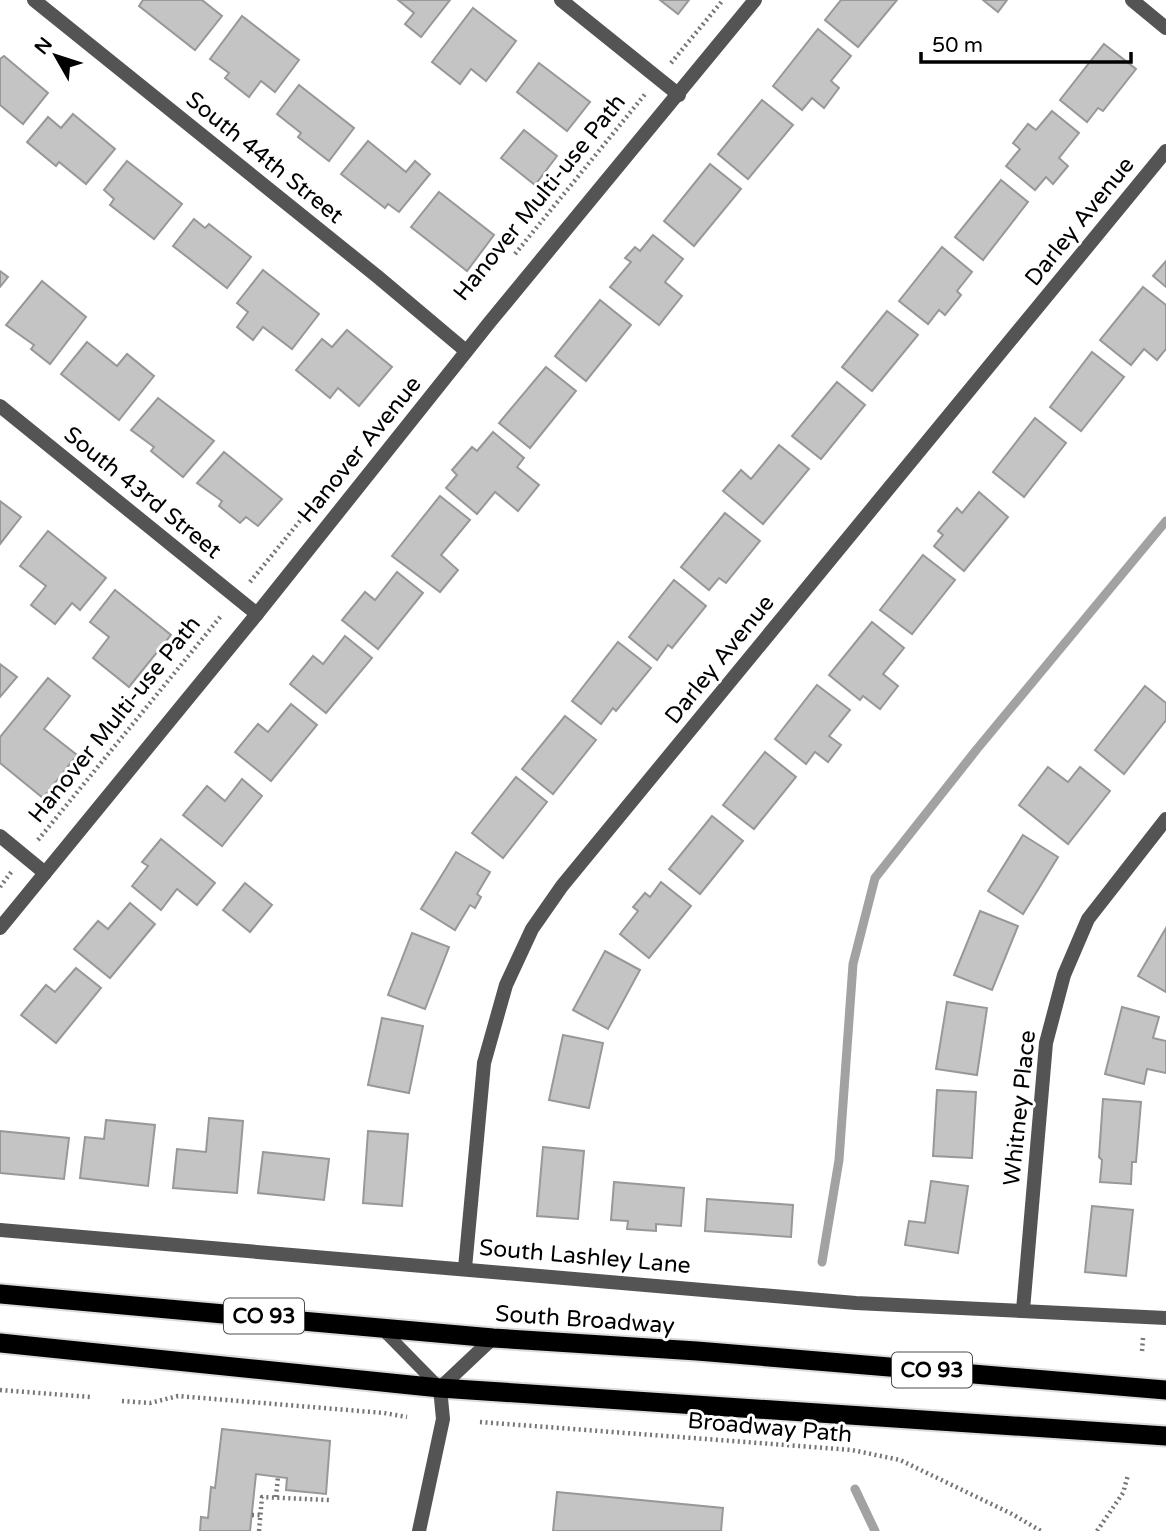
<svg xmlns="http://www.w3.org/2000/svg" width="1166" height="1531" font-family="'Varela Round',sans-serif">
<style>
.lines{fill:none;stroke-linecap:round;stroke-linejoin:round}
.stream{stroke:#a2a2a2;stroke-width:9}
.building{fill:#c4c4c4;stroke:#989898;stroke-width:2}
.trunk-casing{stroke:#dbdbdb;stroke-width:23}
.path{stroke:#767676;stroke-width:4.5;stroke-dasharray:2 3.5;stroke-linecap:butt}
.service{stroke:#545454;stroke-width:12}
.minor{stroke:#545454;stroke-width:14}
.trunk{stroke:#000;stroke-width:19}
.labels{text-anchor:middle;stroke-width:6;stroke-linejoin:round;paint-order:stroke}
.shield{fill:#fff;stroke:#4c4c4c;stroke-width:2}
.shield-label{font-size:21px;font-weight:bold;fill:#000}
.street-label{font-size:23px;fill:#000;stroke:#fff}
</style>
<rect width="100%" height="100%" fill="#fff"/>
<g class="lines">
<!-- stream -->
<g class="stream">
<path d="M 822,1262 L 839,1160 L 853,964 L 875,878 L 977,749 L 1166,521"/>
<path d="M 855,1489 L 875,1531"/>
</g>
</g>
<!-- building -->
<g class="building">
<path d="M 143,0 L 202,0 L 222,16 L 195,50 L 139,6 Z"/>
<path d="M 398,0 L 450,0 L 421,37 L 405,24 L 414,13 Z"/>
<path d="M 660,0 L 689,0 L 678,14 Z"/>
<path d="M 841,0 L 897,0 L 858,47 L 825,20 Z"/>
<path d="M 983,0 L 1007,0 L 998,12 Z"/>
<path d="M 473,8 L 516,41 L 486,81 L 471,69 L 460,84 L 432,62 Z"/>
<path d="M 242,16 L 299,60 L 275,92 L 261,81 L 249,97 L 225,78 L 229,73 L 210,59 Z"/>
<path d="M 818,29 L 851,56 L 831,81 L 839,88 L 824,108 L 812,98 L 802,110 L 773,86 Z"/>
<path d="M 1104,44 L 1136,69 L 1103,111 L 1098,108 L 1087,122 L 1060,100 Z"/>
<path d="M 4,56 L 48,93 L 23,124 L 0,105 L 0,59 Z"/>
<path d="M 539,63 L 590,102 L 567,131 L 517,92 Z"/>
<path d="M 299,85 L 354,128 L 329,161 L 298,137 L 301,133 L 277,114 Z"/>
<path d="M 762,100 L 793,125 L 748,179 L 718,154 Z"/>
<path d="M 1052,111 L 1079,133 L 1059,158 L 1068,166 L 1053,184 L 1046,177 L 1035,190 L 1006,166 L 1020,149 L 1013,143 L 1028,124 L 1036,130 Z"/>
<path d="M 73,114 L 115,149 L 86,184 L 59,162 L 56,166 L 27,142 L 48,117 L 61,128 Z"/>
<path d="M 524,130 L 557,156 L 535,185 L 501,158 Z"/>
<path d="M 368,141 L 406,172 L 415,161 L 430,174 L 399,212 L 388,204 L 385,208 L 341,174 Z"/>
<path d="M 127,161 L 182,204 L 154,239 L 110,205 L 114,199 L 104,190 Z"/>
<path d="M 710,164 L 741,189 L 694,246 L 664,221 Z"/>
<path d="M 1001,180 L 1028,202 L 983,260 L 955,237 Z"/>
<path d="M 439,192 L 494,235 L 467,271 L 411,227 Z"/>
<path d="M 194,219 L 205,228 L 209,224 L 251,257 L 227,288 L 173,246 Z"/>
<path d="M 653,235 L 683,259 L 665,282 L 682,296 L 659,325 L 610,287 L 631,262 L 625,258 L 635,247 L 640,251 Z"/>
<path d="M 942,247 L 972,272 L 957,291 L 961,295 L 945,315 L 939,310 L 928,324 L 899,301 Z"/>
<path d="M 1166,261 L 1166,287 L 1153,276 Z"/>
<path d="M 263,270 L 319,314 L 292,349 L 263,327 L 253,340 L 237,327 L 248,312 L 237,303 Z"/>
<path d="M 0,271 L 8,277 L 0,287 Z"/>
<path d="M 42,281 L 86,317 L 50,364 L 31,349 L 34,345 L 6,325 Z"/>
<path d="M 1143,287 L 1166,305 L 1166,349 L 1157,360 L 1144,349 L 1131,365 L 1100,340 Z"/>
<path d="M 600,300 L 631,325 L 586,381 L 555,356 Z"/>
<path d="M 887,311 L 918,335 L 872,391 L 842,367 Z"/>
<path d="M 347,330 L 392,367 L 359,406 L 338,388 L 330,398 L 296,370 L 322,339 L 332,347 Z"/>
<path d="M 87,342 L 117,366 L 127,354 L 154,376 L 119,420 L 61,374 Z"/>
<path d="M 1092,352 L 1124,377 L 1081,431 L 1050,407 Z"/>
<path d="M 546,367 L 576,391 L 530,448 L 499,423 Z"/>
<path d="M 837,382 L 865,405 L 821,459 L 792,436 Z"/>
<path d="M 158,398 L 214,441 L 183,477 L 151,451 L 154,447 L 131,430 Z"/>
<path d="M 1035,418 L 1066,443 L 1024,497 L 993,472 Z"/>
<path d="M 493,432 L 524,458 L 517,467 L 539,485 L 518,511 L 495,492 L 477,514 L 446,488 L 457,475 L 452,470 L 472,447 L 477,451 Z"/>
<path d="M 779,445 L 809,469 L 763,524 L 723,491 L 741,470 L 751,479 Z"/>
<path d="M 224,452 L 282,499 L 258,526 L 246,517 L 240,523 L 219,506 L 222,501 L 197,483 Z"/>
<path d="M 979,492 L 1008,517 L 964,571 L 934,546 L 943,535 L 938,531 L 957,508 L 962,513 Z"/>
<path d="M 440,496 L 470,520 L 441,555 L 458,570 L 440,592 L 392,556 Z"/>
<path d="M 0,501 L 21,517 L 0,544 Z"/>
<path d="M 725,513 L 760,541 L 726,583 L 719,578 L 709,590 L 681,567 Z"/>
<path d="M 48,531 L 106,578 L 80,610 L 72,603 L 55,624 L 31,605 L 46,586 L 20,566 Z"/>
<path d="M 923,555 L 955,580 L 912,634 L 880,610 Z"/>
<path d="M 397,572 L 423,593 L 378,649 L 342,620 L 365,592 L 375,600 Z"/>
<path d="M 674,580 L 706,606 L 672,648 L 668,645 L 657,660 L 629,637 Z"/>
<path d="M 115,590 L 171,635 L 129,687 L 93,658 L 109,637 L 90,622 Z"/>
<path d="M 872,622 L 904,648 L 883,674 L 898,686 L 880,709 L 863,696 L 860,700 L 829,675 Z"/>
<path d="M 345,636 L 372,658 L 326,713 L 290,684 L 313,656 L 323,664 Z"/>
<path d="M 618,642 L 651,668 L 616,711 L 613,708 L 601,724 L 572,701 Z"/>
<path d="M 0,664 L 17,677 L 0,697 Z"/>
<path d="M 48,678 L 70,696 L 44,729 L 77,755 L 43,798 L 0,763 L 0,737 Z"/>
<path d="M 817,685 L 850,710 L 829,736 L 841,745 L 828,762 L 815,752 L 806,764 L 775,739 Z"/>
<path d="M 1145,686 L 1166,703 L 1166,720 L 1124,774 L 1095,750 Z"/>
<path d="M 291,704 L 317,725 L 271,781 L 235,752 L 258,724 L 268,732 Z"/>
<path d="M 565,716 L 596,740 L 553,794 L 522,769 Z"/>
<path d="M 765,752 L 796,777 L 754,829 L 723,805 Z"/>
<path d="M 1048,767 L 1068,782 L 1080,767 L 1110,791 L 1068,844 L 1019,805 Z"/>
<path d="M 516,777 L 547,802 L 503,858 L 472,833 Z"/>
<path d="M 242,779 L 262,796 L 222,846 L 183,815 L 207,786 L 225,801 Z"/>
<path d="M 712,816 L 743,841 L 700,894 L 669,869 Z"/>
<path d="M 1023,835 L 1058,857 L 1023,914 L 988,891 Z"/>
<path d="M 161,839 L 215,883 L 197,905 L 177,889 L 161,910 L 132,886 L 148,866 L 142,862 Z"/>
<path d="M 456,852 L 490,872 L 477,894 L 481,897 L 475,908 L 470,905 L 455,930 L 421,909 Z"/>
<path d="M 661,882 L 691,906 L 649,958 L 620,934 L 638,911 L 633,907 L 645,893 L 650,897 Z"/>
<path d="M 245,883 L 272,905 L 250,932 L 223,910 Z"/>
<path d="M 130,903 L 155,924 L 110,978 L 74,949 L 98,921 L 108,929 Z"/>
<path d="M 980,911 L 1018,926 L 992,990 L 954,975 Z"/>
<path d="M 1166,928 L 1166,992 L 1138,976 Z"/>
<path d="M 412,933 L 449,947 L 425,1009 L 388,995 Z"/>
<path d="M 605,951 L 640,970 L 608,1029 L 573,1010 Z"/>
<path d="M 76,968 L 101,988 L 56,1043 L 21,1015 L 46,985 L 55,992 Z"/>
<path d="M 947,1002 L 987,1008 L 977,1075 L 936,1069 Z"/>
<path d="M 1122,1007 L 1159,1017 L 1153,1038 L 1166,1041 L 1166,1073 L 1147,1069 L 1144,1084 L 1105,1074 Z"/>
<path d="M 382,1018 L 423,1026 L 409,1093 L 368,1085 Z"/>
<path d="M 563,1035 L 603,1043 L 589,1108 L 549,1100 Z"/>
<path d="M 937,1090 L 976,1092 L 972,1158 L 933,1156 Z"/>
<path d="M 1103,1099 L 1141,1102 L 1136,1162 L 1132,1162 L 1131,1184 L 1100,1182 L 1102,1160 L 1099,1157 Z"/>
<path d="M 209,1118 L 243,1121 L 237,1193 L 173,1188 L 177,1149 L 206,1152 Z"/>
<path d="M 106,1120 L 155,1125 L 148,1186 L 80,1178 L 85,1137 L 104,1139 Z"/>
<path d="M 0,1131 L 69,1138 L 64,1179 L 0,1173 Z"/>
<path d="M 368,1131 L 408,1134 L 402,1206 L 363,1203 Z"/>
<path d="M 543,1147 L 584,1151 L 578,1219 L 537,1216 Z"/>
<path d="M 263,1152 L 329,1159 L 324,1200 L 258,1193 Z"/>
<path d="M 931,1181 L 968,1186 L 958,1253 L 905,1245 L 909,1221 L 925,1223 Z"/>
<path d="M 614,1182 L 684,1188 L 681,1226 L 656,1224 L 656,1231 L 627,1229 L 628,1221 L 611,1220 Z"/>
<path d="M 707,1199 L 793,1205 L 791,1237 L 705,1231 Z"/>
<path d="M 1092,1206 L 1133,1210 L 1126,1276 L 1085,1272 Z"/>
<path d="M 222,1429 L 330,1441 L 326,1494 L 286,1490 L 287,1478 L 256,1474 L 250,1531 L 200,1531 L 201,1517 L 208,1518 L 211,1487 L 215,1488 Z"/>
<path d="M 557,1492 L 723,1508 L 721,1531 L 553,1531 Z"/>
</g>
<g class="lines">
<!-- trunk casing -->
<g class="trunk-casing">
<g id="trunk">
<path d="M 0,1294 L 493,1338 L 697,1351 L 1166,1390"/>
<path d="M 0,1343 L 440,1388 L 1166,1436"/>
</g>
</g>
<!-- path -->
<g class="path">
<path d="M 671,63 L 723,0"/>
<path d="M 515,254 L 646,93"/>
<path d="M 250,582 L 340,472"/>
<path d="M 38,840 L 221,616"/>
<path d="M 0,887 L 12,871"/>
<path d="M 1142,1351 L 1143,1338"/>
<path d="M 0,1390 L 91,1397"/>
<path d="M 122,1401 L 150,1403 L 178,1396 L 384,1413 L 407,1417"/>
<path d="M 480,1422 L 852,1450 L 900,1460 L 1012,1514 L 1041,1531"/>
<path d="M 276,1497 L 278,1477"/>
<path d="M 252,1515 L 260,1515"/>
<path d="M 259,1531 L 262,1497 L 329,1500"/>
<path d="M 1097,1531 L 1123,1493 L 1128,1475"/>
</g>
<!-- service -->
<path class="service" d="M 382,1329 L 440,1388"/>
<!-- minor -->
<g class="minor">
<path d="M 34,0 L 378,277 L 466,351"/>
<path d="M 561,0 L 679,95"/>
<path d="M 1132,0 L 1166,28"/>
<path d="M 0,406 L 257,614"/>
<path d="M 0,836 L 45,873"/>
<path d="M 0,928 L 257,614 L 489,323 L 755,0"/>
<path d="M 0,1230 L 856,1303 L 1166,1318"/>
<path d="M 465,1268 L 484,1063 L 506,985 L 532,929 L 562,886 L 1166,151"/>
<path d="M 1023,1310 L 1046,1043 L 1064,975 L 1088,919 L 1166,819"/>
<path d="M 419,1531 L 443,1419 L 440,1388 L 493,1338"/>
</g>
<!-- trunk -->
<use href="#trunk" class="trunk"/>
</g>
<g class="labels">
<!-- shield labels -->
<g class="shield">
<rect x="224" y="1298.5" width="80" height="35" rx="5"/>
<rect x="892" y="1352.5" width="80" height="35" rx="5"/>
</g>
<g class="shield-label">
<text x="264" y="1323">CO 93</text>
<text x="932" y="1377">CO 93</text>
</g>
<!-- street labels -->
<g class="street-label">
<text transform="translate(265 157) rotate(39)" y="8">South 44th Street</text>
<text transform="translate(539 197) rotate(-51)" y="8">Hanover Multi-use Path</text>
<text transform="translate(1079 221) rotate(-51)" y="8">Darley Avenue</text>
<text transform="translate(359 449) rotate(-51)" y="8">Hanover Avenue</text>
<text transform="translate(143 492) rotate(39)" y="8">South 43rd Street</text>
<text transform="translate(719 659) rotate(-51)" y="8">Darley Avenue</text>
<text transform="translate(114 719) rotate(-51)" y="8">Hanover Multi-use Path</text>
<text transform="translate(1019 1108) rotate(-84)" y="8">Whitney Place</text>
<text transform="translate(585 1256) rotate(5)" y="8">South Lashley Lane</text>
<text transform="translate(585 1319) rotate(4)" y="8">South Broadway</text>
<text transform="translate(770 1427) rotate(5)" y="8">Broadway Path</text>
</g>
</g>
<!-- north arrow -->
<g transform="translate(56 56) rotate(309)" stroke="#ffffff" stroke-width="5" paint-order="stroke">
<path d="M0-5L12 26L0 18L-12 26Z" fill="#000000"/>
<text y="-10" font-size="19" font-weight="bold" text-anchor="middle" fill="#000000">N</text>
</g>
<!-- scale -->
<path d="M921 52v10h210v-10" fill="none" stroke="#000000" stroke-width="3.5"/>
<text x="932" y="52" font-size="21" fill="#000000" stroke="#ffffff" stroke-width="5" paint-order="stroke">50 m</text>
</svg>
